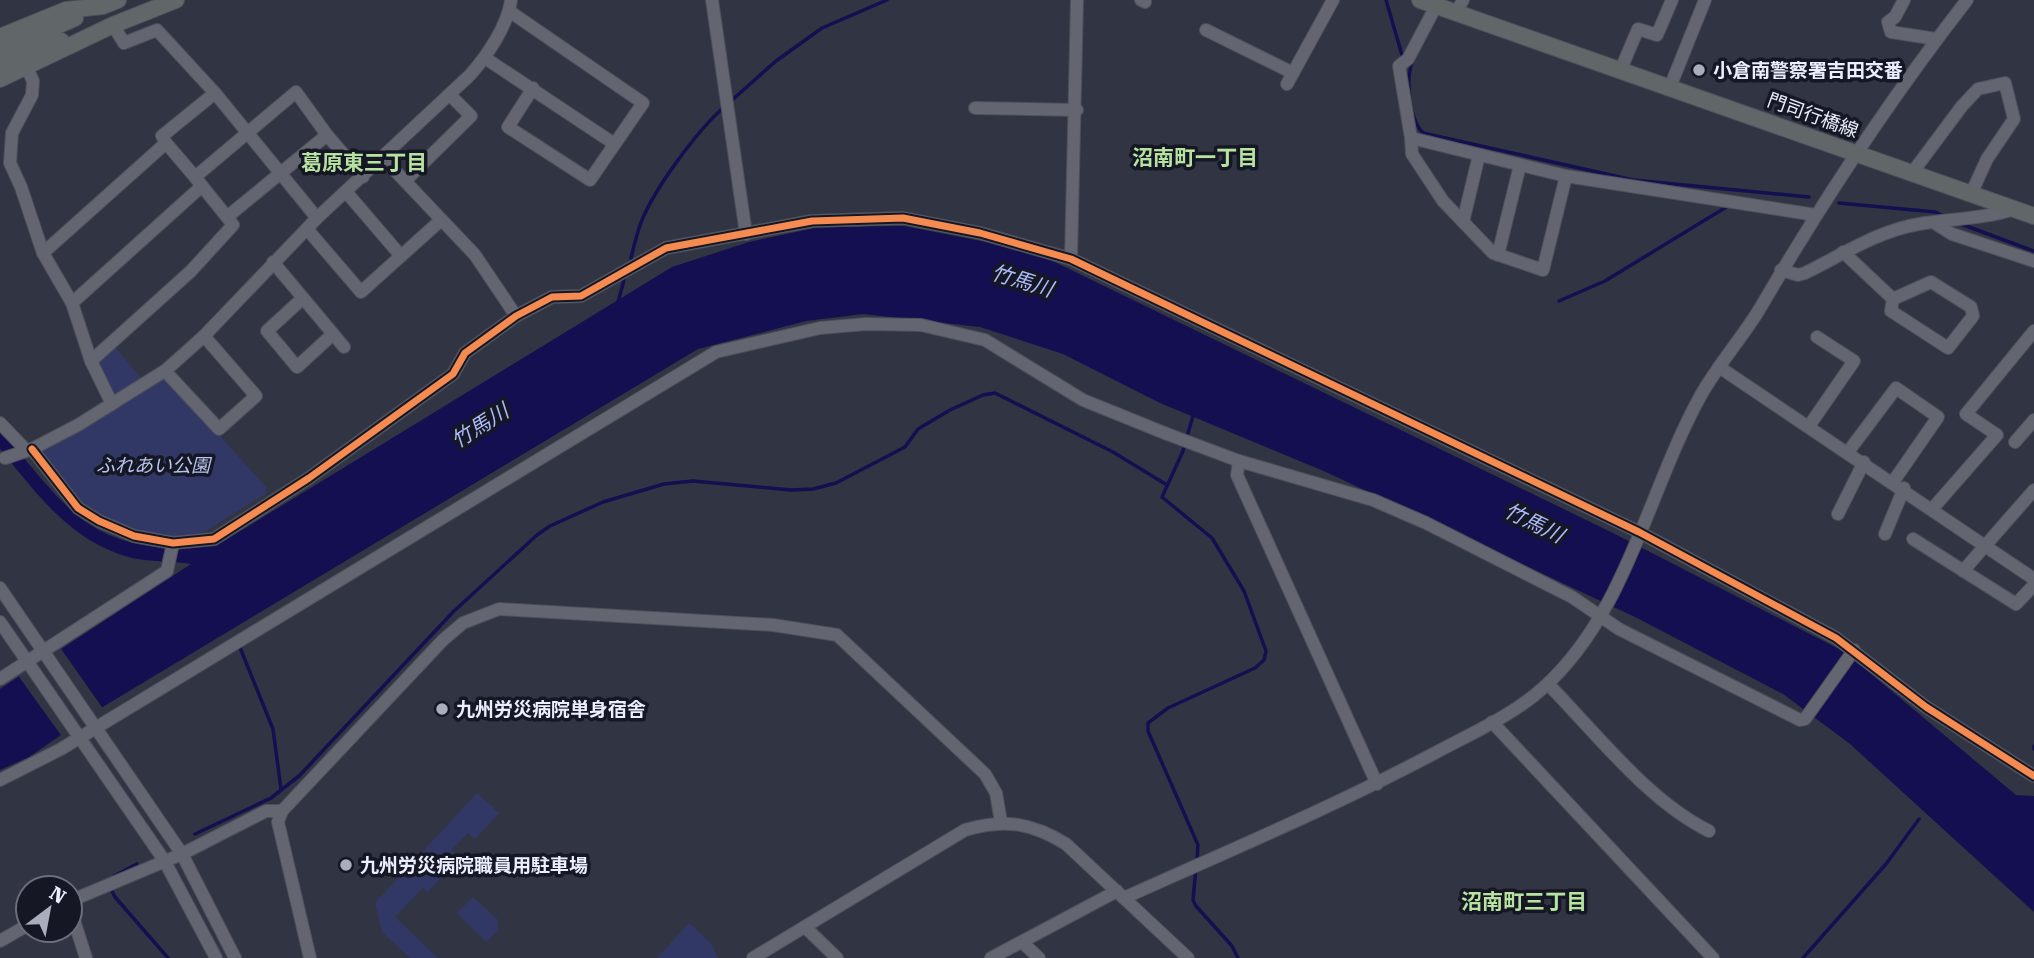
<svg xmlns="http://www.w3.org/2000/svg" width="2034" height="958" font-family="'Roboto Serif','Noto Sans JP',serif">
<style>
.green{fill:#323866}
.water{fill:#140f50}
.pier{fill:#313442}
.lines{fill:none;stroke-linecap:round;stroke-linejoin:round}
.stream{stroke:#140f50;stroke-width:3.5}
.minor-casing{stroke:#4d4f5b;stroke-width:14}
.major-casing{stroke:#4d4f5b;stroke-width:18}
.minor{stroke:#636571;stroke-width:12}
.major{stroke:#616769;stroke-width:16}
.cycleway-casing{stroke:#151824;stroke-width:11}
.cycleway{stroke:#f68b52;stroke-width:7}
.poi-dot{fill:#aaadbc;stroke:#151824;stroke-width:2.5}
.labels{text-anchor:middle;stroke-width:7;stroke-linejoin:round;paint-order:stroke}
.poi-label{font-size:19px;font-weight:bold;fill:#ebeefd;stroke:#151824;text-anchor:start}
.street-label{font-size:19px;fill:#ebeefd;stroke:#151824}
.park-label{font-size:19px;font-style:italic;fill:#b9c3ed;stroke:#151824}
.neighbourhood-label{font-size:21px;font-weight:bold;fill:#b7e2a0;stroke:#151824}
.water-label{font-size:21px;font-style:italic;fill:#adbaf9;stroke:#151824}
</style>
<rect width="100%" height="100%" fill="#313442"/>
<!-- green -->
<g class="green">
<path d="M 114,346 L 142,379 L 113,397 L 97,359 Z"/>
<path d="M 166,376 L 266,487 L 267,493 L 198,536 L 175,538 L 134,532 L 82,507 L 39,452 Z"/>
<path d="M 477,793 L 499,813 L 475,839 L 468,833 L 451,850 L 459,858 L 428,892 L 423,888 L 395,917 L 438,958 L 410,958 L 382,932 L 375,903 Z"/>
<path d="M 473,897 L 498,920 L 498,930 L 486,942 L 457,913 Z"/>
<path d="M 689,923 L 711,943 L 718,958 L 657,958 Z"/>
</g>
<!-- water -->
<path class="water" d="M 904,226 L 1032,251 L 1613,533 L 1845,652 L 2016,795 L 2034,796 L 2034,912 L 1850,744 L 1783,694 L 1637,618 L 1326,472 L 1160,403 L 1063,354 L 980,327 L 863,314 L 806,321 L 698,349 L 96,711 L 29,757 L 0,770 L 0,689 L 191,564 C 172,561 151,562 132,558 C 71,542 38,495 0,449 L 0,429 C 24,457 59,505 89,524 C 128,550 180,553 224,541 L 672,267 L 749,242 L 819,227 Z"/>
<!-- pier -->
<path class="pier" d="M 59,646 L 104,710 L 63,738 L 17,674 Z"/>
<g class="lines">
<!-- stream -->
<g class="stream">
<path d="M 1386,0 L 1402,55"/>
<path d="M 1413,60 C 1405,78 1409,119 1423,133 L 1633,180 L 1809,197"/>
<path d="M 731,101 L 776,61 L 822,28 L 887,0"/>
<path d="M 1839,203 L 1935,212 L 1944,216"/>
<path d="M 1961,224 L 2034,251"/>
<path d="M 631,258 C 634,246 637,232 642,220 C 655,188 697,131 723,108"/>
<path d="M 1559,301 L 1605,281 L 1728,206"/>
<path d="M 618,302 L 624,280"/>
<path d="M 1194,412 L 1183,451 L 1162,497 L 1212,538 L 1244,591 L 1266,651 L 1264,660 L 1255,668 L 1168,708 L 1148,723 L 1148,731 L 1198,845 L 1197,860"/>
<path d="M 239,645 L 273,729 L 281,789"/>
<path d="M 2034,746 L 2034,749"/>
<path d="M 195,834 L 271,798 L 299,776 L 453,612 L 537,535 L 550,526 L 603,502 L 664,484 L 693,481 L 791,490 L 813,489 L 836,483 L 905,447 L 918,429 L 950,410 L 983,395 L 995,393 L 1113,452 L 1167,485"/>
<path d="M 1196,868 L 1193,900 L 1196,906 L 1232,946 L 1238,958"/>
<path d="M 114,876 L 137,864"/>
<path d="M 110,887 L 115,897 L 168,958"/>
<path d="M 1803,958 L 1886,864 L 1919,819"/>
</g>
<!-- minor casing -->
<g class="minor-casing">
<g id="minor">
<path d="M 712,0 L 746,234"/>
<path d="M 1141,0 L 1145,2"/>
<path d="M 1904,0 L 1895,17 L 1888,22 L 1891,32 L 1936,39"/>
<path d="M 1436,6 L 1408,59 L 1399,66 L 1411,138 L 1566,176 L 1816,215"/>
<path d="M 509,11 L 643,103 L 590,180 L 508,127 L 533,88"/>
<path d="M 1457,11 L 1463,0"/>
<path d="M 113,25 L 124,43 L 157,30 L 215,93 L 317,218"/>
<path d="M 1206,30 L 1293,73"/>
<path d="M 485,58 L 613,143"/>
<path d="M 23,59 L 33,81 L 32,95 L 12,133 L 10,163 L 21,187 L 43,253 L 72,303 L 91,361 L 112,404"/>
<path d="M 1621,69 L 1638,29 L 1657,35 L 1672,0"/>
<path d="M 1287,84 L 1333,0"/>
<path d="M 1670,87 L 1705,0"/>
<path d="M 975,108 L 1077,110"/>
<path d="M 1411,138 L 1412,154 L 1443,201 L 1493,253 L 1543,270 L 1566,176"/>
<path d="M 166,143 L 162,136 L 215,93"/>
<path d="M 383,158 L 475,255 L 516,316"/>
<path d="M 1912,173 L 1962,106 L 1978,89 L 2005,83 L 2014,119 L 1987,159 L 1971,194"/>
<path d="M 405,181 L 471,116 L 450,95"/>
<path d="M 202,186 L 227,217"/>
<path d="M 347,193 L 401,256"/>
<path d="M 1463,222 L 1479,155"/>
<path d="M 1936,224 L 1952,234 L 2034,261"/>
<path d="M 307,229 L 361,292 L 441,220"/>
<path d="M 1843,252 L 1893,299 L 1891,311 L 1948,348 L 1973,316 L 1971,307 L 1931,282 L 1893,299"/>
<path d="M 43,253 L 166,143 L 195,177"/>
<path d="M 1498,255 L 1520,165"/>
<path d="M 1071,259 L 1077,0"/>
<path d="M 273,262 L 344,347"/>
<path d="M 1781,270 L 1798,275 L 1805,273 C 1842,255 1877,231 1919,224 C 1950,219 1983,219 2014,209"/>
<path d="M 303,298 L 267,331 L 297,367 L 333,334"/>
<path d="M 72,303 L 202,186 L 195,177 L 296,92 L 327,135"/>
<path d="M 91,361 L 191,271 L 233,225 L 227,217 L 327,135 L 363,177"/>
<path d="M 1719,367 L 2034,579"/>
<path d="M 165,371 L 219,429 L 256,396 L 204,336"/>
<path d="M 0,423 L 26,450"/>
<path d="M 1809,426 L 1854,361 L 1817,337"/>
<path d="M 2015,442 L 2034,420"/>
<path d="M 32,449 L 78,508 L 99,521 L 134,536 L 173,543 L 214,539 L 309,478 L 453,374 L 465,353 L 516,316 L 552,297 L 581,296 L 666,248 L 812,221 L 903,218 L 980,233 L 1071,259 L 1639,532 L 1836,638 L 1926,707 L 2034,776"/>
<path d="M 1848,452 L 1896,388 L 1938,417 L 1893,482"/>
<path d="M 5,458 L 32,449 L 78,425 L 166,370 L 204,336 L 317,218 L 470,75 C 487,56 508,25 511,0"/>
<path d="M 1239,461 L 1237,475 L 1377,784"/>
<path d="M 1933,508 L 1997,435 L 1966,414 L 2034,331"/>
<path d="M 1838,514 L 1864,462"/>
<path d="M 1885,534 L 1904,488"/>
<path d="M 1913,539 L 2016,604 L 2034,585"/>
<path d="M 1963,571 L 2034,490"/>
<path d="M 0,588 L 182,854 L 235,958"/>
<path d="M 0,622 L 164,860 L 216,958"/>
<path d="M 0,679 L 167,571 L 173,543"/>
<path d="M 1548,684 C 1595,732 1648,801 1709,831"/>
<path d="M 1492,722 L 1713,958"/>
<path d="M 0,780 L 61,749 L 716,352 L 820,328 L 866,324 L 921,325 L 985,340 L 1083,400 L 1167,434 L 1239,461 L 1373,500 L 1426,523 L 1572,597 L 1619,629 L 1800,720 L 1805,719 L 1854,650"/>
<path d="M 282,811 L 278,822 L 310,958"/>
<path d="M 1124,898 C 1228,851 1333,807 1433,754 C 1470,734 1512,716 1543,688 C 1627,613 1648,490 1701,395 C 1718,365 1741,339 1759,310 C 1822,202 1890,99 1967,0"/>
<path d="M 70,901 L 182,854 L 266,811 L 282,811 L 443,640 L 463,623 L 499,609 L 773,625 L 837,635 L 985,774 L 996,793 L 1001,822"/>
<path d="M 70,908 L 86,958"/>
<path d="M 805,927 L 837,958"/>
<path d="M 0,941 L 28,925"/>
<path d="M 1023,943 L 1039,958"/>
<path d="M 753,958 L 965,830 C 1004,818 1032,823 1066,844 L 1188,958"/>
<path d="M 991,958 L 1117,891"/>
</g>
</g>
<!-- major casing -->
<g class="major-casing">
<g id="major">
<path d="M 1420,0 L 2034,216"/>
<path d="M 0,37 L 66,10 L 103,6 L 118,0"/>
<path d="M 0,51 L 75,18"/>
<path d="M 0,64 L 61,41"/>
<path d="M 0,79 L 113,25 L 176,0"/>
</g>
</g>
<!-- minor -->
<use href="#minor" class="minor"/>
<!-- major -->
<use href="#major" class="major"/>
<!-- cycleway casing -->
<g class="cycleway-casing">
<path id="cycleway" d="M 32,449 L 78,508 L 99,521 L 134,536 L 173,543 L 214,539 L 309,478 L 453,374 L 465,353 L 516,316 L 552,297 L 581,296 L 666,248 L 812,221 L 903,218 L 980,233 L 1071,259 L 1639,532 L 1836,638 L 1926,707 L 2034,776"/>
</g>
<!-- cycleway -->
<use href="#cycleway" class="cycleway"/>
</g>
<!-- markers -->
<g class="poi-dot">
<circle cx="1699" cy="70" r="7"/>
<circle cx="442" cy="709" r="7"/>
<circle cx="346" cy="865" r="7"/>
</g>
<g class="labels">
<!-- poi labels -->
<g class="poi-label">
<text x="1713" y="77">小倉南警察署吉田交番</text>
<text x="456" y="716">九州労災病院単身宿舎</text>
<text x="360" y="872">九州労災病院職員用駐車場</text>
</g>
<!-- street labels -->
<g class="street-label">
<text transform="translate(1813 115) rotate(20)" y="7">門司行橋線</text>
</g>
<!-- park labels -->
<g class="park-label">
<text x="153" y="472">ふれあい公園</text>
</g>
<!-- neighbourhood labels -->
<g class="neighbourhood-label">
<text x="1195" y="165">沼南町一丁目</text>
<text x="364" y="170">葛原東三丁目</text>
<text x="1524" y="909">沼南町三丁目</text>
</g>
<!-- water labels -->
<g class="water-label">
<text transform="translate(1022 281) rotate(17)" y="7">竹馬川</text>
<text transform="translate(480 426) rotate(-32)" y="7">竹馬川</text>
<text transform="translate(1534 523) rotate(26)" y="7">竹馬川</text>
</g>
</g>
<!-- north arrow -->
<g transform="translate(49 909) rotate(32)"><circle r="33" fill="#151824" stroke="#6b6e7b" stroke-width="2"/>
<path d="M0-5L12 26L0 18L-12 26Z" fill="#aaadbc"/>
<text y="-10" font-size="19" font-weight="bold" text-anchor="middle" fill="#ebeefd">N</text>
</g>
</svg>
